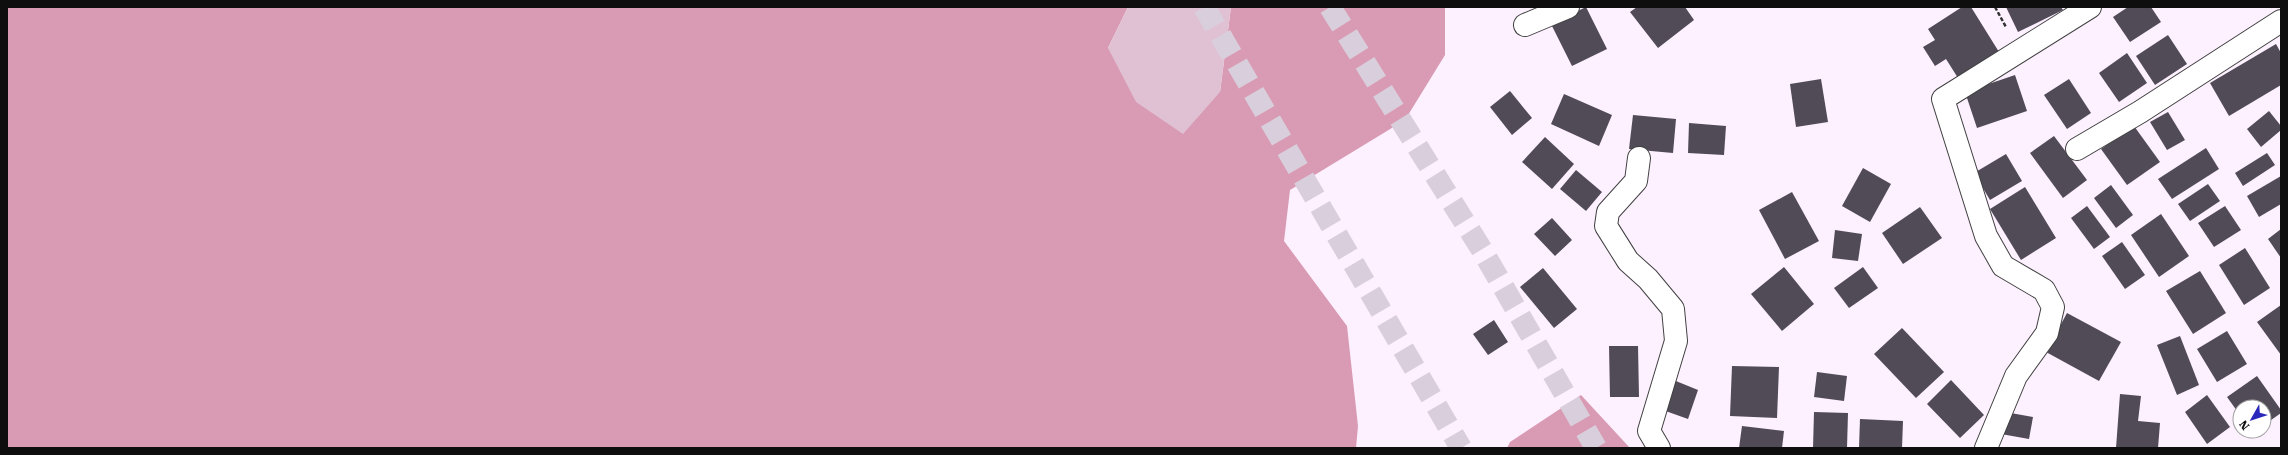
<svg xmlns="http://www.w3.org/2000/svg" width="2288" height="455" font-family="'Roboto Serif',serif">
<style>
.forest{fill:#d99ab3}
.cemetery{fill:#e0c1d4}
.building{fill:#504b57}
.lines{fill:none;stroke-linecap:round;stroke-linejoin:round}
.motorway-tunnel{stroke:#d9cedb;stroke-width:22;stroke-dasharray:22 11;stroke-linecap:butt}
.minor-casing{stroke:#414141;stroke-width:24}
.path{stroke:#303030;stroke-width:2.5;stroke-dasharray:4 2;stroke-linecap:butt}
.minor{stroke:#fff;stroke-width:22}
</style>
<rect width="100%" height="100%" fill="#fdf0ff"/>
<!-- forest -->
<g class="forest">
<path d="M 7,7 L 1128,7 L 1108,48 L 1220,92 L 1231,7 L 1445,7 L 1445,55 L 1405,120 L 1290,190 L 1284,241 L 1347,326 L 1358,426 L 1356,448 L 7,448 Z"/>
<path d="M 1581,395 L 1630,448 L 1507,448 L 1510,442 Z"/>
</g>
<!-- cemetery -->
<path class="cemetery" d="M 1128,7 L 1231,7 L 1220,92 L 1183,134 L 1136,102 L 1108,48 Z"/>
<!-- building -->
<g class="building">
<path d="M 1586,7 L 1607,49 L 1572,66 L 1551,24 Z"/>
<path d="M 1637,7 L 1685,7 L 1694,20 L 1658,48 L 1630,12 Z"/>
<path d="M 1962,7 L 1971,7 L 1999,52 L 1958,78 L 1946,59 L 1935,66 L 1923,47 L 1935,40 L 1928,29 Z"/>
<path d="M 2006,7 L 2061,7 L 2063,10 L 2018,32 Z"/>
<path d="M 2128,7 L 2151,7 L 2161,22 L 2130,42 L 2113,17 Z"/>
<path d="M 2168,35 L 2187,64 L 2155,85 L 2136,56 Z"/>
<path d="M 2276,44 L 2281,53 L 2281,85 L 2229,116 L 2210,83 Z"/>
<path d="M 2127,53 L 2147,83 L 2119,102 L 2099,73 Z"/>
<path d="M 2015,75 L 2027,111 L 1977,128 L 1965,92 Z"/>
<path d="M 1821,79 L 1828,122 L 1796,127 L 1790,84 Z"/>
<path d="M 2069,79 L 2091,113 L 2067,129 L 2044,95 Z"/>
<path d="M 1510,91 L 1532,118 L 1512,135 L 1490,107 Z"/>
<path d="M 1564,94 L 1612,115 L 1599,146 L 1551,124 Z"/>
<path d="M 2269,111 L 2281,126 L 2281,130 L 2261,147 L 2247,129 Z"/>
<path d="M 2168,112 L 2185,140 L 2167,150 L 2150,122 Z"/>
<path d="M 1633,115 L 1676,119 L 1673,153 L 1629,149 Z"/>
<path d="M 1689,123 L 1726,126 L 1724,155 L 1688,153 Z"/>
<path d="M 2134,126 L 2160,162 L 2127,185 L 2101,149 Z"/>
<path d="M 2054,136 L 2087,180 L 2063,198 L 2030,153 Z"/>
<path d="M 1545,137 L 1574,164 L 1552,189 L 1522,162 Z"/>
<path d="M 2206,148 L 2219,169 L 2172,199 L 2158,179 Z"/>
<path d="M 2267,153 L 2275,165 L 2243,186 L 2235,173 Z"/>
<path d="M 2006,154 L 2022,181 L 1990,200 L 1974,173 Z"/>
<path d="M 1863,168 L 1891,184 L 1870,222 L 1842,206 Z"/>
<path d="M 1576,170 L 1602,192 L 1586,211 L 1560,189 Z"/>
<path d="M 2281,176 L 2281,204 L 2259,217 L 2247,196 Z"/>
<path d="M 2208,184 L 2220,201 L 2190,221 L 2178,204 Z"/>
<path d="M 2111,185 L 2133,215 L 2116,228 L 2094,198 Z"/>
<path d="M 2025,187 L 2056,238 L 2021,260 L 1990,209 Z"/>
<path d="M 1792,192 L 1819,241 L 1785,259 L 1759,210 Z"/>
<path d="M 2087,206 L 2110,237 L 2094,249 L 2071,218 Z"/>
<path d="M 2225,206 L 2241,230 L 2214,247 L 2198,223 Z"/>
<path d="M 1920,207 L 1942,238 L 1903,264 L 1882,233 Z"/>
<path d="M 2161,214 L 2189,256 L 2159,277 L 2131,235 Z"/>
<path d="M 1552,218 L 1572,240 L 1555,256 L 1534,234 Z"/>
<path d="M 2281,229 L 2281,258 L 2268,239 Z"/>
<path d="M 1835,230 L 1862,234 L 1858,261 L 1832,258 Z"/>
<path d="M 2122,242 L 2145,275 L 2125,289 L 2102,256 Z"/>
<path d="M 2245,248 L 2270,288 L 2244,305 L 2219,265 Z"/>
<path d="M 1784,267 L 1814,304 L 1782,331 L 1751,294 Z"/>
<path d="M 1863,267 L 1878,288 L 1849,308 L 1834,288 Z"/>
<path d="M 1543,268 L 1577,309 L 1554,328 L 1520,287 Z"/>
<path d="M 2200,271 L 2226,313 L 2193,334 L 2166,291 Z"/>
<path d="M 2281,305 L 2281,355 L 2257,322 Z"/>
<path d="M 2067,313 L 2121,342 L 2099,381 L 2046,352 Z"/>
<path d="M 1494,320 L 1508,342 L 1488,355 L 1473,334 Z"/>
<path d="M 1902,328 L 1944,372 L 1916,398 L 1874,354 Z"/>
<path d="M 2227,331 L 2247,364 L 2217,382 L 2197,349 Z"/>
<path d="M 2180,336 L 2199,385 L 2177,395 L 2157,345 Z"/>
<path d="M 1609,346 L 1638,346 L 1639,397 L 1610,397 Z"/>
<path d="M 1732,366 L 1779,367 L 1777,418 L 1730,416 Z"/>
<path d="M 1817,372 L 1847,376 L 1844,401 L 1814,397 Z"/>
<path d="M 2257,376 L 2281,410 L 2281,413 L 2264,425 L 2264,407 L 2240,407 L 2240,415 L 2227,397 Z"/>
<path d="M 1671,379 L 1698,390 L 1688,419 L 1660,409 Z"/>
<path d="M 1951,380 L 1984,415 L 1960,438 L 1927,404 Z"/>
<path d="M 2120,394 L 2141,396 L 2138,421 L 2160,423 L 2158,448 L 2116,448 Z"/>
<path d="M 2207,395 L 2230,427 L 2207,444 L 2185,412 Z"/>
<path d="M 1814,412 L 1848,413 L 1847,448 L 1813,448 Z"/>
<path d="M 2005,412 L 2033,417 L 2029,439 L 2001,434 Z"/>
<path d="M 1860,419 L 1903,421 L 1902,448 L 1859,448 Z"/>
<path d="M 1742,426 L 1784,431 L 1782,448 L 1739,448 Z"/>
</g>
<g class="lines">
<!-- motorway-tunnel -->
<g class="motorway-tunnel">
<path d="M 1204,7 L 1461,448"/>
<path d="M 1330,7 L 1482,250 L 1596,448"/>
</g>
<!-- minor casing -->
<g class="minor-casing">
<g id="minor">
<path d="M 1525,25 L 1568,7"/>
<path d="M 2077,149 L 2140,112 L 2281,21"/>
<path d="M 1639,158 L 1636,181 L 1608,212 L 1606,226 L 1628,261 L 1648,279 L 1673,309 L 1676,341 L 1649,431 L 1659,448"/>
<path d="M 1986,448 L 2016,376 L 2047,333 L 2053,307 L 2044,290 L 2003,266 L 1986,236 L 1943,99 L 2090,7"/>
</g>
</g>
<!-- path -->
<path class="path" d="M 1995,7 L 2006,27"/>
<!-- minor -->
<use href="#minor" class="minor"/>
</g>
<!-- border -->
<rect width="2288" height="455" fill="none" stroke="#0e0e0e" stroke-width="16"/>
<!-- north arrow -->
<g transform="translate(2252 419) rotate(231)"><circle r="19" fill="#ffffff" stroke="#9f9f9f"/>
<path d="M0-3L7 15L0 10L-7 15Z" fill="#2b29bb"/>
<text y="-6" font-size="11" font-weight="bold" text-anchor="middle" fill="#0e0e0e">N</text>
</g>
</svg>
